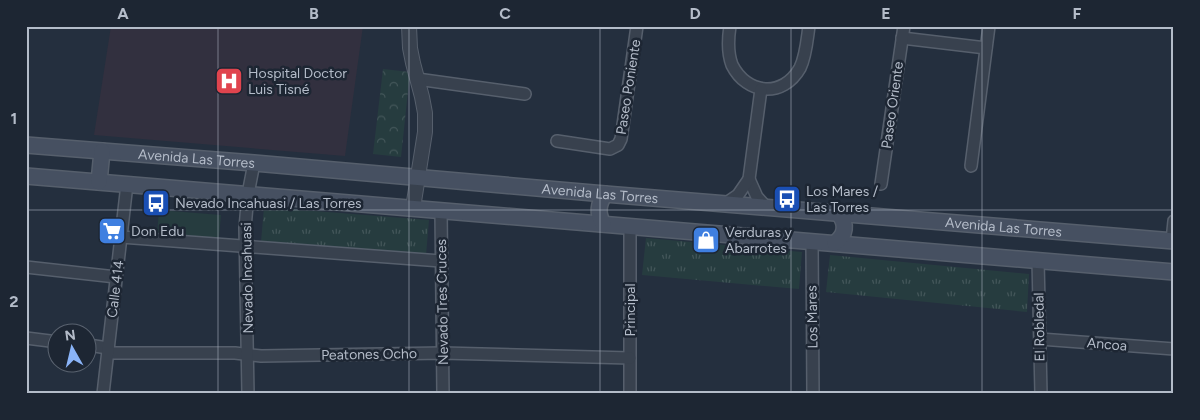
<svg xmlns="http://www.w3.org/2000/svg" width="1200" height="420" font-family="Figtree,sans-serif">
<style>
.medical{fill:#32303f}
.grass{fill:url(#grass-tufts)}
.park{fill:url(#park-crowns)}
.pitch{fill:#263c3f}
.lines{fill:none;stroke-linecap:round;stroke-linejoin:round}
.minor-casing{stroke:#565f6c;stroke-width:14}
.tertiary-casing{stroke:#565f6c;stroke-width:16}
.secondary-casing{stroke:#565f6c;stroke-width:18}
.minor{stroke:#38414e;stroke-width:11}
.tertiary{stroke:#38414e;stroke-width:14}
.secondary{stroke:#465061;stroke-width:15}
.grid{fill:none;stroke:#b4bcc9;stroke-width:1;stroke-opacity:0.55}
.labels{text-anchor:middle;stroke-width:5;stroke-linejoin:round;paint-order:stroke}
.poi-label{font-size:14px;fill:#b4bcc9;stroke:#1d2633;text-anchor:start}
.street-label{font-size:14px;fill:#b4bcc9;stroke:#1d2633}
.neatline{fill:none;stroke:#b4bcc9;stroke-width:2}
.grid-label{font-size:16px;text-anchor:middle;font-weight:bold;fill:#b4bcc9}
</style>
<defs>
<pattern id="grass-tufts" width="24" height="20" patternUnits="userSpaceOnUse" patternTransform="scale(1.25)"><rect width="24" height="20" fill="#263c3f"/><path d="M3 7l-1-3M5 7V3M7 7l1-3M15 17l-1-3M17 17v-4M19 17l1-3" fill="none" stroke="#435659"/></pattern>
<pattern id="park-crowns" width="20" height="18" patternUnits="userSpaceOnUse" patternTransform="scale(1.25)"><rect width="20" height="18" fill="#263c3f"/><path d="M2 6a3 3 0 1 1 6 0M12 15a3 3 0 1 1 6 0" fill="none" stroke="#435659"/></pattern>
</defs>
<rect width="100%" height="100%" fill="#242f3e"/>
<!-- medical -->
<path class="medical" d="M 111,26 L 363,26 L 345,156 L 94,135 Z"/>
<!-- grass -->
<g class="grass">
<path d="M 264,207 L 429,220 L 426,255 L 261,242 Z"/>
<path d="M 646,238 L 802,252 L 799,289 L 642,275 Z"/>
<path d="M 830,255 L 1029,274 L 1027,312 L 826,292 Z"/>
</g>
<!-- park -->
<path class="park" d="M 383,69 L 410,72 L 401,157 L 373,154 Z"/>
<!-- pitch -->
<path class="pitch" d="M 159,210 L 221,215 L 219,238 L 157,234 Z"/>
<g class="lines">
<!-- minor casing -->
<g class="minor-casing">
<g id="minor">
<path d="M 730,26 C 728,39 727,52 732,65 C 747,95 783,98 800,68 C 806,56 807,40 809,26"/>
<path d="M 902,38 L 986,48"/>
<path d="M 417,79 L 525,94"/>
<path d="M 557,141 L 610,149 L 618,145 L 621,139 L 637,26"/>
<path d="M 971,166 L 989,26"/>
<path d="M 749,179 L 757,197 L 766,207"/>
<path d="M 881,184 L 904,26"/>
<path d="M 725,204 L 738,195 L 749,179 L 761,89"/>
<path d="M 441,211 L 443,394"/>
<path d="M 630,226 L 630,394"/>
<path d="M 121,237 L 441,261"/>
<path d="M 812,241 L 813,394"/>
<path d="M 1172,241 L 1174,221"/>
<path d="M 1038,260 L 1041,394"/>
<path d="M 26,267 L 116,277"/>
<path d="M 26,338 L 58,342"/>
<path d="M 1040,339 L 1174,349"/>
<path d="M 88,345 L 108,348"/>
<path d="M 108,353 L 235,353 L 261,356 L 443,353 L 630,358"/>
<path d="M 103,394 L 127,184"/>
<path d="M 248,394 L 245,228 L 248,194 L 254,163"/>
</g>
</g>
<!-- tertiary casing -->
<g class="tertiary-casing">
<path id="tertiary" d="M 409,26 L 410,48 L 413,63 L 422,97 L 425,113 L 425,132 L 413,208"/>
</g>
<!-- secondary casing -->
<g class="secondary-casing">
<g id="secondary">
<path id="s1" d="M 26,145 L 254,163 L 605,194 L 1174,241"/>
<path d="M 26,176 L 1174,272"/>
<path d="M 99,182 L 102,151"/>
<path d="M 603,224 C 597,213 598,204 605,194"/>
<path d="M 835,243 C 846,235 847,224 839,214"/>
</g>
</g>
<!-- minor -->
<use href="#minor" class="minor"/>
<!-- tertiary -->
<use href="#tertiary" class="tertiary"/>
<!-- secondary -->
<use href="#secondary" class="secondary"/>
</g>
<!-- grid -->
<path class="grid" d="M 218,26 L 218,394M 409,26 L 409,394M 600,26 L 600,394M 791,26 L 791,394M 982,26 L 982,394M 26,210 L 1174,210"/>
<!-- icons -->
<defs>
<g id="hospital-square" transform="scale(1.4375)"><rect x="-9" y="-9" width="18" height="18" rx="4" fill="#e0444e" stroke="#1d2633"/><path d="M-5-5h3v3.5h4V-5h3V5h-3V1.5h-4V5h-3Z" fill="#fff"/></g>
<g id="bus-square" transform="scale(1.4375)"><rect x="-9" y="-9" width="18" height="18" rx="4" fill="#1a4fb4" stroke="#1d2633"/><path d="M-5-6H5V4H4V6H2V4H-2V6H-4V4H-5ZM-3.5-4V0h7V-4ZM-3.5 1.2v1.5H-2V1.2ZM2 1.2v1.5H3.5V1.2Z" fill="#fff"/></g>
<g id="supermarket-square" transform="scale(1.4375)"><rect x="-9" y="-9" width="18" height="18" rx="4" fill="#3f7fe0" stroke="#1d2633"/><path d="M-6-5.5h2.5l.6 2H6L4.5 2H-2.5L-4.4-4H-6ZM-1.5 3.2a1.3 1.3 0 1 0 .1 0ZM3 3.2a1.3 1.3 0 1 0 .1 0Z" fill="#fff"/></g>
<g id="shop-square" transform="scale(1.4375)"><rect x="-9" y="-9" width="18" height="18" rx="4" fill="#3f7fe0" stroke="#1d2633"/><path d="M-5-2.5h2.3a2.7 3.5 0 0 1 5.4 0H5L5.5 6h-11ZM-1.5-2.5h3a1.5 2.3 0 0 0-3 0Z" fill="#fff"/></g>
</defs>
<g fill-rule="evenodd">
<use href="#hospital-square" x="229" y="81"/>
<use href="#bus-square" x="787" y="199"/>
<use href="#bus-square" x="156" y="203"/>
<use href="#supermarket-square" x="112" y="231"/>
<use href="#shop-square" x="706" y="240"/>
</g>
<g class="labels">
<!-- poi labels -->
<g class="poi-label">
<text x="248" y="78">Hospital Doctor<tspan x="248" dy="16">Luis Tisné</tspan></text>
<text x="806" y="196">Los Mares /<tspan x="806" dy="16">Las Torres</tspan></text>
<text x="175" y="208">Nevado Incahuasi / Las Torres</text>
<text x="131" y="236">Don Edu</text>
<text x="725" y="237">Verduras y<tspan x="725" dy="16">Abarrotes</tspan></text>
</g>
<!-- street labels -->
<g class="street-label">
<text transform="translate(628 87) rotate(-81)" y="5">Paseo Poniente</text>
<text transform="translate(892 105) rotate(-82)" y="5">Paseo Oriente</text>
<text dy="5" stroke="none"><textPath href="#s1" startOffset="171">Avenida Las Torres</textPath></text>
<text dy="5" stroke="none"><textPath href="#s1" startOffset="576">Avenida Las Torres</textPath></text>
<text dy="5" stroke="none"><textPath href="#s1" startOffset="981">Avenida Las Torres</textPath></text>
<text transform="translate(247 278) rotate(-91)" y="5">Nevado Incahuasi</text>
<text transform="translate(115 289) rotate(-83)" y="5">Calle 414</text>
<text transform="translate(442 302) rotate(-91)" y="5">Nevado Tres Cruces</text>
<text transform="translate(630 310) rotate(-90)" y="5">Principal</text>
<text transform="translate(812 317) rotate(-91)" y="5">Los Mares</text>
<text transform="translate(1039 327) rotate(-91)" y="5">El Robledal</text>
<text transform="translate(1107 344) rotate(5)" y="5">Ancoa</text>
<text transform="translate(369 354) rotate(-1)" y="5">Peatones Ocho</text>
</g>
</g>
<!-- border -->
<rect width="1200" height="420" fill="none" stroke="#1d2633" stroke-width="55"/>
<!-- north arrow -->
<g transform="translate(72 348) rotate(352)"><circle r="24" fill="#1d2633" stroke="#59626f"/>
<path d="M0-4L9 19L0 12L-9 19Z" fill="#8ab4f8"/>
<text y="-8" font-size="14" font-weight="bold" text-anchor="middle" fill="#b4bcc9">N</text>
</g>
<rect x="28" y="28" width="1144" height="364" class="neatline"/>
<g class="grid-label">
<text x="123" y="19">A</text>
<text x="314" y="19">B</text>
<text x="505" y="19">C</text>
<text x="695" y="19">D</text>
<text x="886" y="19">E</text>
<text x="1077" y="19">F</text>
<text x="14" y="124">1</text>
<text x="14" y="307">2</text>
</g>
</svg>
